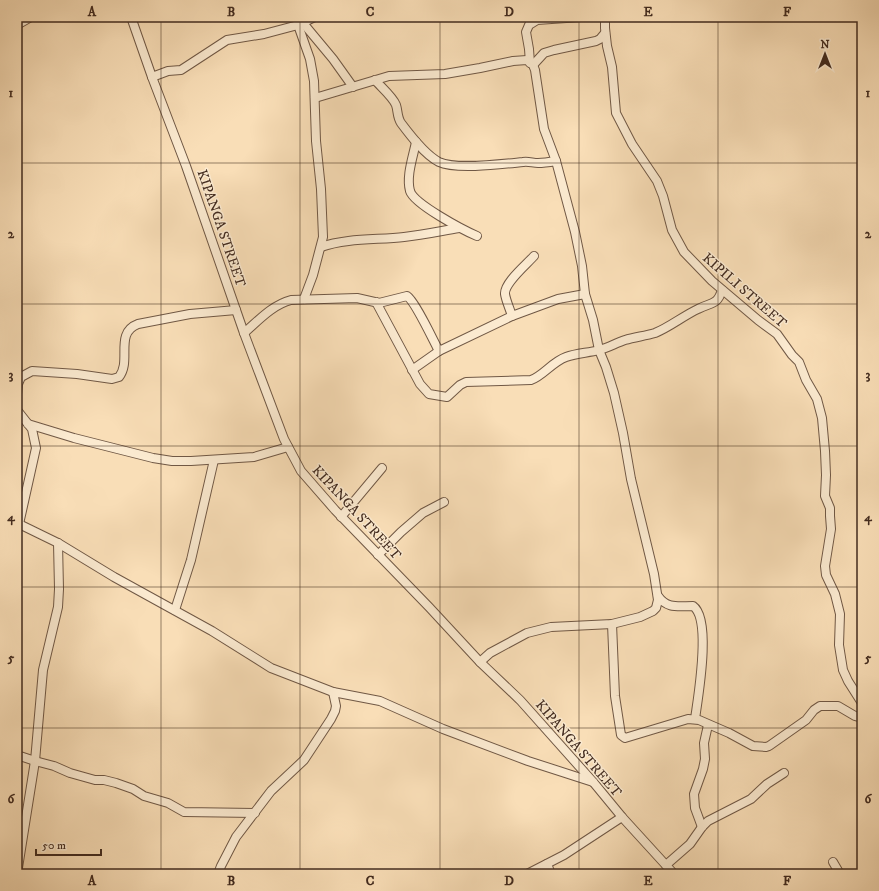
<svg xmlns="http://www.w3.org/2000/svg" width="879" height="891" font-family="'IM FELL DW Pica',serif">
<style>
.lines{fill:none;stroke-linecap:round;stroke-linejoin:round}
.street-casing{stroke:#705845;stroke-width:10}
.street{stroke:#fbead0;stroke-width:8}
.grid{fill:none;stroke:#422b1f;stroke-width:1;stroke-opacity:0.55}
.labels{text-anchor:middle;stroke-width:3;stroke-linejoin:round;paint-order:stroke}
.street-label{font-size:14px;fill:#422b1f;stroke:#fbead0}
.neatline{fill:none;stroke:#422b1f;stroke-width:1.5}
.grid-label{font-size:13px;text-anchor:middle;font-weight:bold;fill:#422b1f}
</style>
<rect width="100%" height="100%" fill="#f9deb7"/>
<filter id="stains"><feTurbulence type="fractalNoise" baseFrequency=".005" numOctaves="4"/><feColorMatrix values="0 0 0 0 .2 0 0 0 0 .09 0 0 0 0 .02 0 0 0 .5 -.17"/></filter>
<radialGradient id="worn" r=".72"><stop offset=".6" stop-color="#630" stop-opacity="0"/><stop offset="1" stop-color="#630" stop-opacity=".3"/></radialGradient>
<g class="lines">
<!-- street casing -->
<g class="street-casing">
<g id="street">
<path d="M 131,17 L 152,77 L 186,166 L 244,333 L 284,439 L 301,471 L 335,510 L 429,607 L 480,662 L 520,700 L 594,783 L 622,817 L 674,874"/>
<path d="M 605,17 L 605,28 L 607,46 L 612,67 L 616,113 L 632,144 L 657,181 L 663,196 L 672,230 L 684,252 L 712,281 L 758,320 L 777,334 L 792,355 L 799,362 L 806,380 L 817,399 L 822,418 L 825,451 L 826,475 L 825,496 L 830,508 L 830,516 L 831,529 L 825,566 L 826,575 L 835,594 L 840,614 L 839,645 L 843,670 L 848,681 L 862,703"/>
<path d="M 303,23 L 333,59 L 353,87"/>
<path d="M 17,25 L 31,17"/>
<path d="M 298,25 L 310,59 L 314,81 L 316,141 L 321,189 L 323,237 L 313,275 L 304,299"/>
<path d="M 530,63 L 529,49 L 526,32 L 529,25 L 537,20 L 581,17"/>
<path d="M 533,65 L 544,53 L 554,50 L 596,41 L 600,39 L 605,33"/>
<path d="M 152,77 L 168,71 L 181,70 L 227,40 L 264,34 L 298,25 L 315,17"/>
<path d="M 375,80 C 380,86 393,97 396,105 C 398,111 397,117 401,123 C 410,135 425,155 439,162 C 456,170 503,164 523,162 C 528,161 533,163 538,163 C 544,163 550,162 556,161"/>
<path d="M 315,98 L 389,76 L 445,74 L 480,68 L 513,61 L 527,60 L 533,65 L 535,70 L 544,129 L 556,161 L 575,232 L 582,266 L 585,294 L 593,320 L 599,350 L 606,367 L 614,393 L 623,433 L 631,479 L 654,574 L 658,600 L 656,608 L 653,611 L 640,617 L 612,624 L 551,627 L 527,633 L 490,653 L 480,662"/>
<path d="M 416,142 C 413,157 406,176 410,191 C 414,204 463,230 477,236"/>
<path d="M 321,247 C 346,238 378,240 404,237 C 423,235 441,231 459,228"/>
<path d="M 376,302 L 420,384 L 429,394 L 447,397 L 460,385 L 466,382 L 531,380 C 543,376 552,362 566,357 C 577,353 588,353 599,350 C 608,348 616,343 625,340 C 635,337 645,336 655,333 C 670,327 683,316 698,309 C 711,302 717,306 722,290"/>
<path d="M 512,316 C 510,309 506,301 505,294 C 504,283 526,265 534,256"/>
<path d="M 244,333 C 258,321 272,305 291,300 L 357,298 L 379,303 L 407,296 C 415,301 433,340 439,351"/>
<path d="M 412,370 L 439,351 L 512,316 L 558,299 L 585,294"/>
<path d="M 17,394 L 18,384 L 21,377 L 32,371 L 77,374 L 112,379 L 119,377 C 132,361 114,333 138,324 L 190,314 L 236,310"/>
<path d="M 17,410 L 32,429 L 36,448 L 19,524"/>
<path d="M 28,424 L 74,438 L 153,458 L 172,461 L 191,461 L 254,457 L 288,447"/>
<path d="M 341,517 L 382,468"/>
<path d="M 17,523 L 58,543 L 114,577 L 212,631 L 271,668 L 333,692 L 380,701 L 443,729 L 528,761 L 593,782"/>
<path d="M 378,555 L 401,532 L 423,513 L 444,502"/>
<path d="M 658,596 C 667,609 678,606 693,606 C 712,619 698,697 695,719"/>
<path d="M 175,610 L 191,560 L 214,460"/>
<path d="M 612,624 L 615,696 L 621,735 L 625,738 L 688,719 L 699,720 L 729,733 L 753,746 L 766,747 L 769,746 L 806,720 L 814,710 L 820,706 L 838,706 L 855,716 L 862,718"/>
<path d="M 17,755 L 35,761 L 54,766 L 70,773 L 95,780 L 104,780 L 116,783 L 133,789 L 144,796 L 168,803 L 184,812 L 255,813"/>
<path d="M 702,827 L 695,808 L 694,794 L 703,769 L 705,759 L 704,743 L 708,725"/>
<path d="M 833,862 L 840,874"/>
<path d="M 547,864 L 551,874"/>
<path d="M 666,865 L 690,844 L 702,827 L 708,821 L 751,799 L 767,784 L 784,773"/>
<path d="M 17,874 L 35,761 L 43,670 L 58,607 L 59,589 L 58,543"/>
<path d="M 218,874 L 221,866 L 236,837 L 271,791 L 304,760 L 331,719 L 335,711 L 336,706 L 333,692"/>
<path d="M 527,874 L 564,855 L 622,817"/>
</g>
</g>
<!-- street -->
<use href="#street" class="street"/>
</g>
<!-- grid -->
<path class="grid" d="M 161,17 L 161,874M 300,17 L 300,874M 440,17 L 440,874M 579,17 L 579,874M 718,17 L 718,874M 17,163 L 862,163M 17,304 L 862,304M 17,446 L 862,446M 17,587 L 862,587M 17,728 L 862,728"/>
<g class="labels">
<!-- street labels -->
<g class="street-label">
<text transform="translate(222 228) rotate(71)" y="5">KIPANGA STREET</text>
<text transform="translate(745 290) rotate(41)" y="5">KIPILI STREET</text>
<text transform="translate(357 512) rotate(47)" y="5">KIPANGA STREET</text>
<text transform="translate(579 748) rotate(49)" y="5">KIPANGA STREET</text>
</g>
</g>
<!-- margin -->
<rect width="879" height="891" fill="none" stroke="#f9deb7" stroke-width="44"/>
<!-- north arrow -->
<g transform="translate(825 54)" stroke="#fbead0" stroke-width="3" paint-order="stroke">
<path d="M0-3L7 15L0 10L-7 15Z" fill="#422b1f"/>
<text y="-6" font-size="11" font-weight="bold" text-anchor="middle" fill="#422b1f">N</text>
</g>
<!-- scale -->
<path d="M36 849v6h65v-6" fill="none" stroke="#422b1f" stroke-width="2"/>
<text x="42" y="849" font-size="12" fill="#422b1f" stroke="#fbead0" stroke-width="3" paint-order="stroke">50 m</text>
<rect x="22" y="22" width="835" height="847" class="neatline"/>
<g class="grid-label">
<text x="92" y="16">A</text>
<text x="231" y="16">B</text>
<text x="370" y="16">C</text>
<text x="509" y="16">D</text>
<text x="648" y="16">E</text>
<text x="787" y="16">F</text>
<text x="11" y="97">1</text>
<text x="868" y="97">1</text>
<text x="11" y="238">2</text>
<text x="868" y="238">2</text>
<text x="11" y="379">3</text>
<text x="868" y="379">3</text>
<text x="11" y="521">4</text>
<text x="868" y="521">4</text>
<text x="11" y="662">5</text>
<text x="868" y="662">5</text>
<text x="11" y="803">6</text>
<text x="868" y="803">6</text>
<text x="92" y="885">A</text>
<text x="231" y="885">B</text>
<text x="370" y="885">C</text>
<text x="509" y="885">D</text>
<text x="648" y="885">E</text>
<text x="787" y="885">F</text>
</g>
<rect width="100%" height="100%" filter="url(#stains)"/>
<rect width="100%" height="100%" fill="url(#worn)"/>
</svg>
